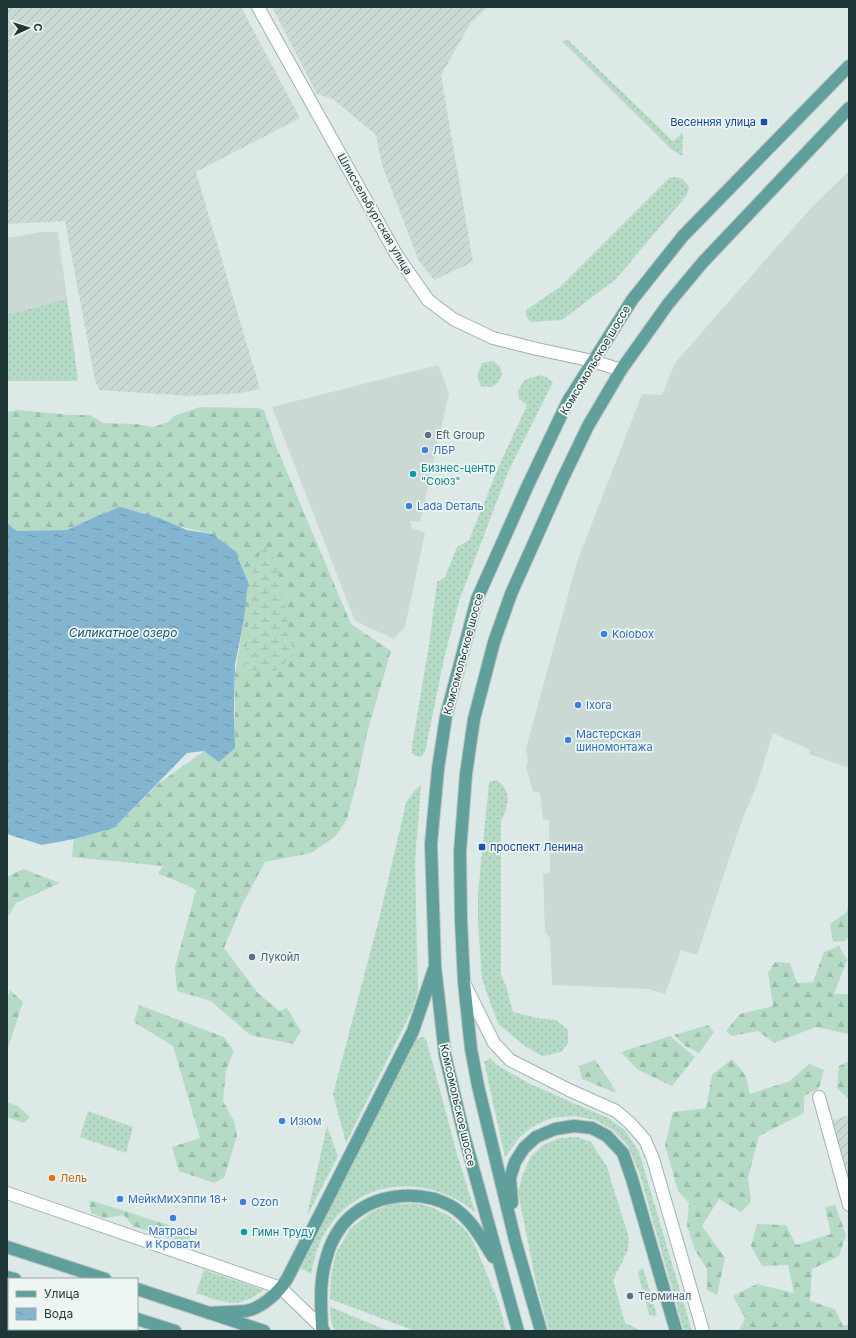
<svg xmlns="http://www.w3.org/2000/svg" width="856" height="1338" font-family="Inter,sans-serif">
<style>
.built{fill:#cbd9d5}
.industrial{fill:url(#industrial-furrows)}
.grass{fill:url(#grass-dots)}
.forest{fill:url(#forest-firs)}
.wetland{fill:url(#wetland-marsh)}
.water{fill:url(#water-ripples)}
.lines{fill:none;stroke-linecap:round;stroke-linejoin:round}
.street-casing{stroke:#a0b0ae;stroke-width:14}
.secondary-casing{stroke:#9cb5b1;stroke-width:14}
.primary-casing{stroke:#bcc3c3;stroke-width:14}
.street{stroke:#fff;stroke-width:12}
.secondary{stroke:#fff;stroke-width:12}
.primary{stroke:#619f9c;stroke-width:12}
.transit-dot{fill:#1a4fb4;stroke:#edf6f3;stroke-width:1.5}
.service-dot{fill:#5c6f8a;stroke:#edf6f3;stroke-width:1.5}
.shop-dot{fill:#3f7fe0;stroke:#edf6f3;stroke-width:1.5}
.culture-dot{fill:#0f9aa8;stroke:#edf6f3;stroke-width:1.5}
.food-dot{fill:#e8710a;stroke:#edf6f3;stroke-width:1.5}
.labels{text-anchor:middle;stroke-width:3.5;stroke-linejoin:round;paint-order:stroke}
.transit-label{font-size:11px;fill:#164399;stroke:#edf6f3;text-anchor:end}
.street-label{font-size:11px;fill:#1f3837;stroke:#edf6f3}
.service-label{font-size:11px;fill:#4e5e75;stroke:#edf6f3;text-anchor:start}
.shop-label{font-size:11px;fill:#366cbe;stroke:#edf6f3;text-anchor:start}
.culture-label{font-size:11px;fill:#0d838f;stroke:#edf6f3;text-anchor:start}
.food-label{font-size:11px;fill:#c56008;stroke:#edf6f3;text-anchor:start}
.water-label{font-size:12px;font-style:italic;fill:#1a5273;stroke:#edf6f3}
</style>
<defs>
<pattern id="industrial-furrows" width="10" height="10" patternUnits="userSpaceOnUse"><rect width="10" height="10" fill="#cbd9d5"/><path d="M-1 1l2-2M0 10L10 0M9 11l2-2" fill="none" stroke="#aebbb7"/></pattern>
<pattern id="grass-dots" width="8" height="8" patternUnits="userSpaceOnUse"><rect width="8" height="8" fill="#b5dbc7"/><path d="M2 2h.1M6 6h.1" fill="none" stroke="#9bbdac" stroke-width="1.8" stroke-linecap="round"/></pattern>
<pattern id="forest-firs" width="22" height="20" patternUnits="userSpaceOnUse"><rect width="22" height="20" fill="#b5dbc7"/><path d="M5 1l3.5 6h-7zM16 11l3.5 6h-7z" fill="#9bbdac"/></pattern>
<pattern id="wetland-marsh" width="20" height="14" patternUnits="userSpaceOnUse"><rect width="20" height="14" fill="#b5dbc7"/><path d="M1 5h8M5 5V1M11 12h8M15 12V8" fill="none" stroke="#9bbdac"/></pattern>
<pattern id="water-ripples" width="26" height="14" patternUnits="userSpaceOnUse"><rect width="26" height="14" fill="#84b5d0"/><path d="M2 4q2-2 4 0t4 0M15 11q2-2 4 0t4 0" fill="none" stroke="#6b94aa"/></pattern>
</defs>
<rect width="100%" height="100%" fill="#dde9e6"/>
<!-- built -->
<g class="built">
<path d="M 849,171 L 849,768 L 809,754 L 810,750 L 773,733 L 757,785 L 742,820 L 697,955 L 681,950 L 665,994 L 649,989 L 552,985 L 550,938 L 545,932 L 543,874 L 550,873 L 549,821 L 543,819 L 540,793 L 533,791 L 526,767 L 528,761 L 526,748 L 577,562 L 642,394 L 662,395 L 675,363 L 811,208 Z"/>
<path d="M 41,232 L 58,232 L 78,381 L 7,381 L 7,238 Z"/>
<path d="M 438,365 L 449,393 L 420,522 L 410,521 L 412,528 L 425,533 L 405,627 L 394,639 L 355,621 L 272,407 Z"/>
</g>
<!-- industrial -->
<g class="industrial">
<path d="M 7,7 L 241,7 L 300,118 L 196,172 L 260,389 L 241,393 L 191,396 L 99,390 L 95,380 L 65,221 L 7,224 Z"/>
<path d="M 272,7 L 488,7 L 470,24 L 441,75 L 473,262 L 434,280 L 419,261 L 382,165 L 376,135 L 333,99 L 317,94 Z"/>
<path d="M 849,1115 L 849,1190 L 830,1121 Z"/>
</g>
<!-- grass -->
<g class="grass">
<path d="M 568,40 L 673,141 L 683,132 L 682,156 L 672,150 L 562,41 Z"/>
<path d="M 676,177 L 683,179 L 689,187 L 687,195 L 616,279 L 562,320 L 531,322 L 526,316 L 526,310 L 560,287 L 669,178 Z"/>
<path d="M 67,299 L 78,381 L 7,381 L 7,315 Z"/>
<path d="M 494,361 L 500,367 L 502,375 C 496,386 495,388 481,386 L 477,377 L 482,363 Z"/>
<path d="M 541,375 L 548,378 L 553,382 L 508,472 L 459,601 L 444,659 L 425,752 L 421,757 L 415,756 L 412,753 L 412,746 L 429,645 L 437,582 L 445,577 L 457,547 L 469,540 L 499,466 L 527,405 L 519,399 L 518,391 L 524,380 Z"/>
<path d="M 497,780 C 512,791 509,806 501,821 L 501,975 L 506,986 L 513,1012 L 537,1018 L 556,1020 L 568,1030 L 568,1043 L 561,1052 L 542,1056 L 525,1046 L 499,1025 L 491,1005 L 482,979 L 478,924 L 478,892 L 489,782 Z"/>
<path d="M 421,785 L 415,862 L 418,992 L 413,1008 L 346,1143 L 333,1094 L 380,915 L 406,803 L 414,791 Z"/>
<path d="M 423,1037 L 426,1040 L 428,1046 L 459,1161 L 475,1212 C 467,1206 459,1200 449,1196 C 403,1175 351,1188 325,1233 C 317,1246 314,1260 311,1274 L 300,1268 L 415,1042 L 418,1038 Z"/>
<path d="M 490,1058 L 497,1065 L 530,1084 L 608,1118 L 625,1130 L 639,1152 L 692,1331 L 684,1331 L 640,1175 L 628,1146 L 613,1130 L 596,1120 L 575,1116 L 552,1118 L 532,1127 L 519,1138 L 505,1157 L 484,1062 Z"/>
<path d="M 88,1111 L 133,1127 L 126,1153 L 80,1137 Z"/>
<path d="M 327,1126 L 338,1156 L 307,1216 Z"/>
<path d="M 577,1137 L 591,1142 L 607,1167 L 629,1238 L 628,1250 L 613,1280 L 625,1323 L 642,1331 L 549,1331 L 536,1283 L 518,1192 L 523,1174 L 531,1156 L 543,1145 L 560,1138 Z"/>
<path d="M 416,1203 L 434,1208 L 449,1216 L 464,1228 L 474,1243 L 498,1301 L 506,1331 L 415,1331 L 330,1299 L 331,1276 L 336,1253 L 350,1229 L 371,1212 L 391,1204 Z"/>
<path d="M 643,1268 L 657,1315 L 653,1316 L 649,1314 L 638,1273 L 640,1269 Z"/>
<path d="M 204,1270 L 264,1290 C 236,1310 227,1303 196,1293 Z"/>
<path d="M 330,1307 L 389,1331 L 335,1331 L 331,1322 Z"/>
<path d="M 7,1317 L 9,1318 L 9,1329 L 41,1329 L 46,1331 L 7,1330 Z"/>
</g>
<!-- forest -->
<g class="forest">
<path d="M 200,407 L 258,408 L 264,410 L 276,446 L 351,624 L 391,651 L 367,733 L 358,777 L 347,819 L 335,837 L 311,853 L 265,862 L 242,905 L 224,948 L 258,993 L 279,1011 L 287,1008 L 301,1031 L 293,1044 L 250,1035 L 211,1001 L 177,991 L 175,967 L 196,890 L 182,883 L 158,874 L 163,866 L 72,857 L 74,839 L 114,828 L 158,784 L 204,751 L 235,748 L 235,675 L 245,611 L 212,534 L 174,525 L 95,517 L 67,530 L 17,531 L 7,523 L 7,412 L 18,410 L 70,415 L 90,415 L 103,423 L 136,424 L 153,427 L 168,422 L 174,416 Z"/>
<path d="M 23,869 L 60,883 L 16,903 L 10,914 L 7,918 L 7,877 Z"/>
<path d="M 849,895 L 849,937 L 845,941 L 833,942 L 830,924 L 847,912 Z"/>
<path d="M 839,946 L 847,960 L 834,994 L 849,994 L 849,1034 L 816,1027 L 774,1043 L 758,1031 L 732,1036 L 726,1031 L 740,1014 L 773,1006 L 768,973 L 775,962 L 790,963 L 797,983 L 813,982 L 824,952 Z"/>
<path d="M 10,990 L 23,1002 L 7,1051 L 7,999 Z"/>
<path d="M 139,1005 L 224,1037 L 234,1051 L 226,1070 L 223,1101 L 234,1121 L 237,1136 L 224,1178 L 214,1183 L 179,1171 L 172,1147 L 200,1138 L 173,1046 L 134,1022 Z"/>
<path d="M 708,1025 L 714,1032 L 699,1053 L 685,1046 L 674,1035 Z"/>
<path d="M 670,1036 L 695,1057 L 672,1086 L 638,1070 L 621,1052 Z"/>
<path d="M 732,1059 L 746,1076 L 750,1094 L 790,1081 L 809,1064 L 824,1070 L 819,1088 L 804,1096 L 804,1113 L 759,1136 L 748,1178 L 751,1202 L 741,1212 L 719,1199 L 702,1226 L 725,1258 L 717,1295 L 707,1290 L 707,1269 L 695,1250 L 687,1226 L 689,1203 L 678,1191 L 665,1145 L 673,1112 L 706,1108 L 712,1075 Z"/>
<path d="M 595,1060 L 610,1081 L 616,1093 L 582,1079 L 579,1066 Z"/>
<path d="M 849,1061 L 849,1100 L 837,1088 L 839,1066 Z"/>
<path d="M 7,1102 L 18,1106 L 30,1117 L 24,1123 L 7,1117 Z"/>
<path d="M 89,1200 L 191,1232 L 188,1245 L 133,1226 L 124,1215 L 105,1218 L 91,1213 Z"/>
<path d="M 835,1205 L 846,1235 L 839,1256 L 812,1269 L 810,1301 L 835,1309 L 843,1326 L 849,1324 L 849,1331 L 739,1331 L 745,1318 L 733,1296 L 757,1284 L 794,1293 L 788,1265 L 762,1266 L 751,1246 L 757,1224 L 786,1225 L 796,1245 L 831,1234 L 825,1207 Z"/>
</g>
<!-- wetland -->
<path class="wetland" d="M 263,544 L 276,561 L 294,655 L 276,671 L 245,670 L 251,579 Z"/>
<!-- water -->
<path class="water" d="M 120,507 L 159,518 L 187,530 L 212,534 L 235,551 L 248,582 L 244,619 L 235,665 L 234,708 L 235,748 L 219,762 L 204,751 L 187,753 L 114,828 L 74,839 L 42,845 L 7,834 L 7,523 L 17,531 L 67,530 L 95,517 Z"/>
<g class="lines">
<!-- street casing -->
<g class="street-casing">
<g id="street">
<path d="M 258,7 L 396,254 L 428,300 L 453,319 L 493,338 L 537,349 L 593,361 L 621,370"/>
<path d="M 819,1097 L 849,1205"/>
<path d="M 7,1193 L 281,1288 L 322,1328"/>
<path d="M 7,1301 L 9,1302"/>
<path d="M 91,1329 L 97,1331"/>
</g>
</g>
<!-- secondary casing -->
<g class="secondary-casing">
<path id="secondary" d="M 465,985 L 494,1043 L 510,1060 L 569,1090 L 616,1111 L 630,1123 L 645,1140 L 653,1159 L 703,1331"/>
</g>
<!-- primary casing -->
<g class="primary-casing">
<g id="primary">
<path d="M 512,1203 L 510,1178 L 515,1162 L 524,1148 L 536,1137 L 555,1129 L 574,1126 L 592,1128 L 607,1136 L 623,1153 L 632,1179 L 676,1331"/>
<path d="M 7,1247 L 105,1279"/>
<path d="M 7,1277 L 15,1279"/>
<path d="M 137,1289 L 264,1331"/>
<path d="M 209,1313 C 221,1312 234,1312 246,1311 C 262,1308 279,1292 287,1279 L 413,1031 L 434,969"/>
<path d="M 137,1319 L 175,1331"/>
<path d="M 324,1331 L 322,1328 C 321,1304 319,1280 327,1256 C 331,1240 342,1222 355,1213 C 381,1193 422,1190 451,1206 C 471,1218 481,1238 493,1257"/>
<path d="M 518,1331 L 464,1135 L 445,1055 L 435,966 L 431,844 L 438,769 L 446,716 L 477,599 L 528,485 L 568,401 L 632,300 L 683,236 L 849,66"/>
<path d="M 541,1331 L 515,1240 L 478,1086 L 471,1049 L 464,982 L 461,920 L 460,852 L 466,774 L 474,719 L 494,642 L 511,594 L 562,480 L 588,426 L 621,370 L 668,304 L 703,262 L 849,108"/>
</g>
</g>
<!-- street -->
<use href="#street" class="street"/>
<!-- secondary -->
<use href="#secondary" class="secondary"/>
<!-- primary -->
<use href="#primary" class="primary"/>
</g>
<!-- markers -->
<g class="transit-dot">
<rect x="760" y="118" width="8" height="8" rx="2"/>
<rect x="478" y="843" width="8" height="8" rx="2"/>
</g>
<g class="service-dot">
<circle cx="428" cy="435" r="4"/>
<circle cx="252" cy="957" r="4"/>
<circle cx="630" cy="1296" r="4"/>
</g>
<g class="shop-dot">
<circle cx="425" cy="450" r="4"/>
<circle cx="409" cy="506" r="4"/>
<circle cx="604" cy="634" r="4"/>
<circle cx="578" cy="705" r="4"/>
<circle cx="568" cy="740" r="4"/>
<circle cx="282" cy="1121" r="4"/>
<circle cx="120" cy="1199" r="4"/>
<circle cx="243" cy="1202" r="4"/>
<circle cx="173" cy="1218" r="4"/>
</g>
<g class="culture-dot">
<circle cx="413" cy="474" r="4"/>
<circle cx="244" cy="1232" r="4"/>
</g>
<circle class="food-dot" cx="52" cy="1178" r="4"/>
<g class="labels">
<!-- transit labels -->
<g class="transit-label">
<text x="756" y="126">Весенняя улица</text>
<text x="490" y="851" text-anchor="start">проспект Ленина</text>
</g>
<!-- street labels -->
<g class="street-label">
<text transform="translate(375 214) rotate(60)" y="4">Шлиссельбургская улица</text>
<text transform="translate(595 360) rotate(-59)" y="4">Комсомольское шоссе</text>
<text transform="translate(463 654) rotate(-75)" y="4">Комсомольское шоссе</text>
<text transform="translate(458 1105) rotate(77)" y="4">Комсомольское шоссе</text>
</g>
<!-- service labels -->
<g class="service-label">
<text x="436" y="439">Eft Group</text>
<text x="260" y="961">Лукойл</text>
<text x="638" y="1300">Терминал</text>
</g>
<!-- shop labels -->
<g class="shop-label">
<text x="433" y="454">ЛБР</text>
<text x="417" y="510">Lada Dеталь</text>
<text x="612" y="638">Kolobox</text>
<text x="586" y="709">Ixora</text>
<text x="576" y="738">Мастерская<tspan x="576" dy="13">шиномонтажа</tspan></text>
<text x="290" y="1125">Изюм</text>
<text x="128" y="1203">МейкМиХэппи 18+</text>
<text x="251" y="1206">Ozon</text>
<text x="173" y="1235" text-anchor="middle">Матрасы<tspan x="173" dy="13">и Кровати</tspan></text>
</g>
<!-- culture labels -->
<g class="culture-label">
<text x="421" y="472">Бизнес-центр<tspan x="421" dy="13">"Союз"</tspan></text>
<text x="252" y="1236">Гимн Труду</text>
</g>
<!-- food labels -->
<g class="food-label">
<text x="60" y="1182">Лель</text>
</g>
<!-- water labels -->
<g class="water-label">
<text x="123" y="637">Силикатное озеро</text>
</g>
</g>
<!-- border -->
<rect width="856" height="1338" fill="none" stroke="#1f3837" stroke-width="16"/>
<!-- legend -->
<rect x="8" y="1278" width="130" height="52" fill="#edf6f3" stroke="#9baaa8"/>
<rect x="16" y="1291" width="20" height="6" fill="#619f9c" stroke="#9baaa8"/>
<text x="44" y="1298" font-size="12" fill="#1f3837">Улица</text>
<rect x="16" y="1308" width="20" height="12" fill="url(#water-ripples)" stroke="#9baaa8"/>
<text x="44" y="1318" font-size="12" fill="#1f3837">Вода</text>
<!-- north arrow -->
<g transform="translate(28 28) rotate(86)" stroke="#edf6f3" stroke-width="3" paint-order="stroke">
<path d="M0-3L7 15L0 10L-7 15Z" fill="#1f3837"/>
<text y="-6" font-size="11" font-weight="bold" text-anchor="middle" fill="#1f3837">С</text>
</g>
</svg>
